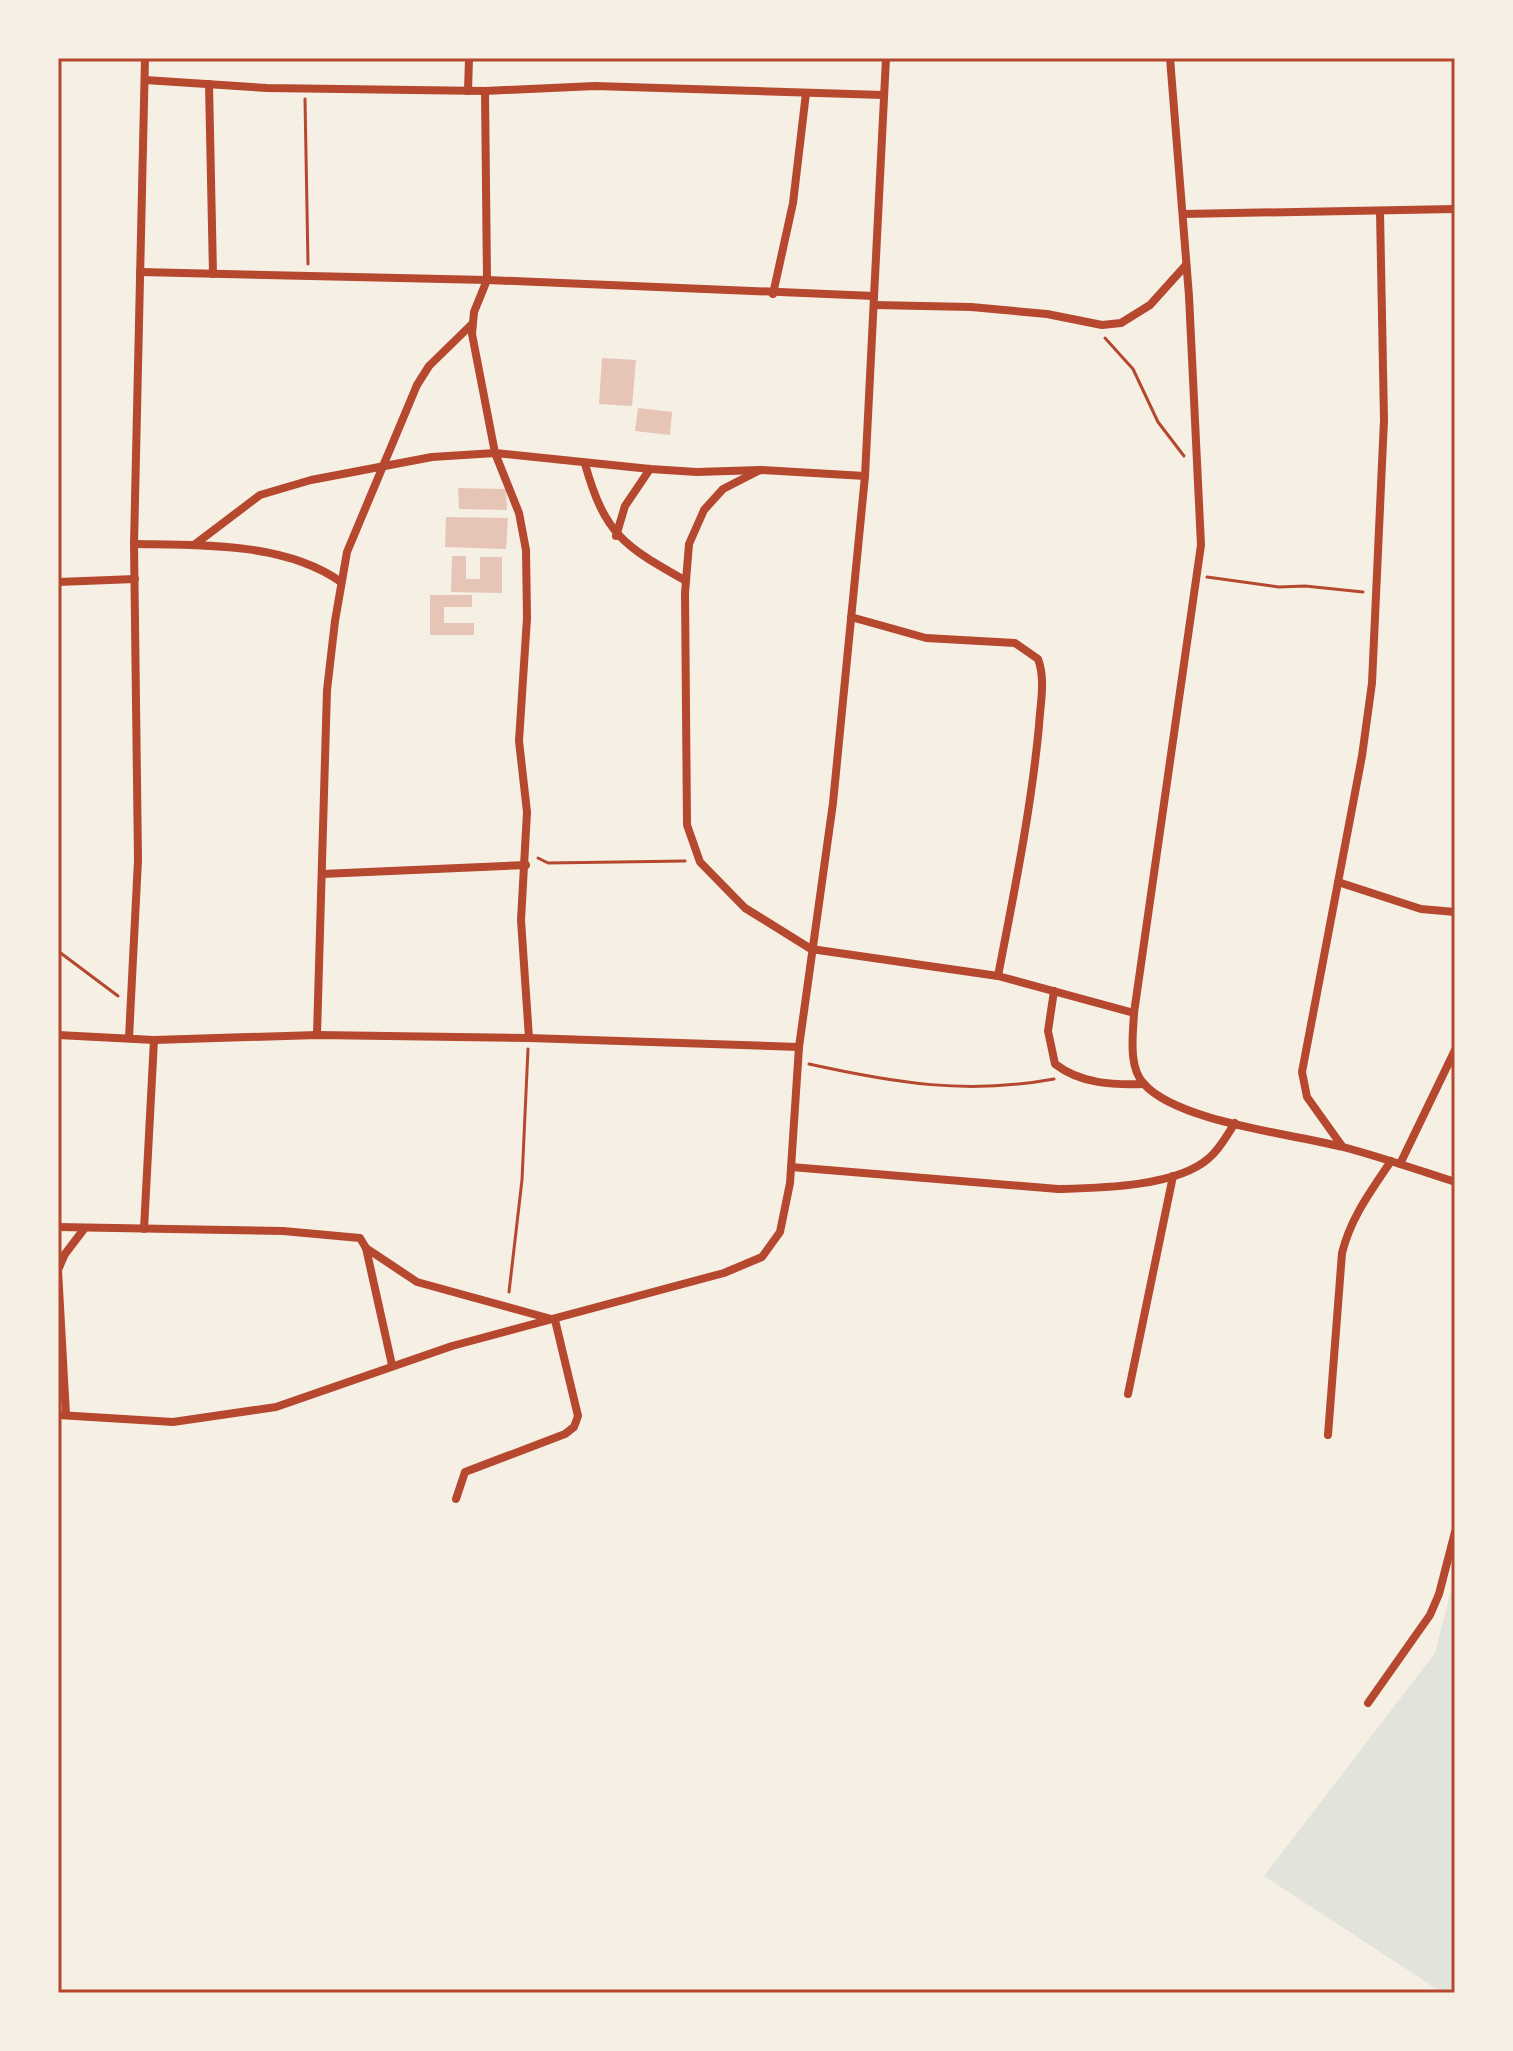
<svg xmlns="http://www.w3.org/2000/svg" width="1513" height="2051" font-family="Mulish,sans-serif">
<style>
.green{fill:#e2e4dc}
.building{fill:#e6c5b7}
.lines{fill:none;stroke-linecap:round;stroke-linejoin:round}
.path{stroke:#b5482f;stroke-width:3}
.minor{stroke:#b5482f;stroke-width:8}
.neatline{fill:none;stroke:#b5482f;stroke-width:3}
</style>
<rect width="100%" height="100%" fill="#f6efe4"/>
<!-- green -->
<path class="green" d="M 1455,1575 L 1455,1993 L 1443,1993 L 1264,1876 L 1435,1653 Z"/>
<!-- building -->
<g class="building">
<path d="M 602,358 L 636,360 L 632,406 L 599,404 Z"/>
<path d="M 638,408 L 672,412 L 670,435 L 635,431 Z"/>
<path d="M 458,488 L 506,489 L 507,510 L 459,509 Z"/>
<path d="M 446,517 L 508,518 L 506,549 L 445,547 Z"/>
<path d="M 452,556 L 466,556 L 466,579 L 480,579 L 480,557 L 502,557 L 502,593 L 451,592 Z"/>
<path d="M 430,595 L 472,595 L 472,607 L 444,607 L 444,623 L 474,623 L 474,635 L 430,635 Z"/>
</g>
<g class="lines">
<!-- path -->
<g class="path">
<path d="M 305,99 L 308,264"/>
<path d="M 1105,338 L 1133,369 L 1158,422 L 1184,456"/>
<path d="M 1207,577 L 1279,587 L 1305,586 L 1363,592"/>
<path d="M 538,858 L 548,863 L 685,861"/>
<path d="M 58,951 L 118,996"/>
<path d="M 809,1064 C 895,1083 967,1095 1054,1079"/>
<path d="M 509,1292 L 522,1180 L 528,1049"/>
</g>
<!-- minor -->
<g class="minor">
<path d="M 1170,58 L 1189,296 L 1201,545 L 1134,1013 C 1133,1035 1128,1067 1144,1084 C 1178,1122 1293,1134 1343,1147 C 1381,1157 1418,1170 1455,1182"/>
<path d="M 145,80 L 267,88 L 485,91 L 595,86 L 883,95"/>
<path d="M 209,84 L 213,274"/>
<path d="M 468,91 L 469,58"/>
<path d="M 485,91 L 487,280 L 474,312 L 472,334 L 495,453 L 519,513 L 526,550 L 527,618 L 519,741 L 527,812 L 521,920 L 529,1038"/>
<path d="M 1183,214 L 1455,209"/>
<path d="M 140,272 L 487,280 L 874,296"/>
<path d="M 773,294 L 793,203 L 806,93"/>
<path d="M 874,305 L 971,307 L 1047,314 L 1102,325 L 1121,323 L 1150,305 L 1186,265"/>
<path d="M 585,464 C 605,535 624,546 686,581"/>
<path d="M 760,470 L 723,489 L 704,510 L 689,544 L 685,593 L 687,825 L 700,862 L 745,908 L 811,949 L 998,976 L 1134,1013"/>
<path d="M 616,536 L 625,506 L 650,469"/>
<path d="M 134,544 C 200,545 285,542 341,582"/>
<path d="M 194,545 L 260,495 L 311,480 L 432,457 L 495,453 L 650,469 L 697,472 L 760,470 L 865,476"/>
<path d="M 58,582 L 135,579"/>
<path d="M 851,617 L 926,638 L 1015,643 L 1038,659 C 1046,680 1040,705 1039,726 C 1031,810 1014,893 998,976"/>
<path d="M 322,874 L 526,865"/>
<path d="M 1338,882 L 1421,909 L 1455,912"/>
<path d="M 1054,991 L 1048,1031 L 1055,1064 C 1081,1084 1113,1085 1144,1084"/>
<path d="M 58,1035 L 154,1040 L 317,1035 L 529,1038 L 799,1047"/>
<path d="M 317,1035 L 327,690 L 335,621 L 347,552 L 417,385 L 429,366 L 472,324"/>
<path d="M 129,1038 L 138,860 L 134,544 L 145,58"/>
<path d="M 1342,1146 L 1307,1097 L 1302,1072 L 1362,756 L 1372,683 L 1384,420 L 1380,212"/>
<path d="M 1400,1164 L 1455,1050"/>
<path d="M 791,1167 L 1058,1189 C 1099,1188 1177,1187 1209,1158 C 1220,1149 1227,1135 1235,1123"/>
<path d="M 58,1227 L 283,1231 L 360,1238 L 366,1248 L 392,1365"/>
<path d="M 144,1229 L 154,1040"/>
<path d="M 366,1248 L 417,1282 L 555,1320 L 578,1416 L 574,1427 L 565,1434 L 465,1472 L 456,1499"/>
<path d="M 1128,1394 L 1173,1176"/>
<path d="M 58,1415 L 173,1422 L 276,1407 L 452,1346 L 724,1273 L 762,1257 L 780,1232 L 790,1183 L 799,1047 L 833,803 L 865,476 L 886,58"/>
<path d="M 66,1415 L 58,1270 L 65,1254 L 84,1229"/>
<path d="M 1328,1435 L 1342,1253 C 1351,1217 1371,1191 1391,1161"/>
<path d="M 1368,1703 L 1430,1615 L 1439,1594 L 1455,1532"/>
</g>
</g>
<!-- border -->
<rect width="1513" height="2051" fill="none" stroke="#f6efe4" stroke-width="120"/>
<rect x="60" y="60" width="1393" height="1931" class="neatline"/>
</svg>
